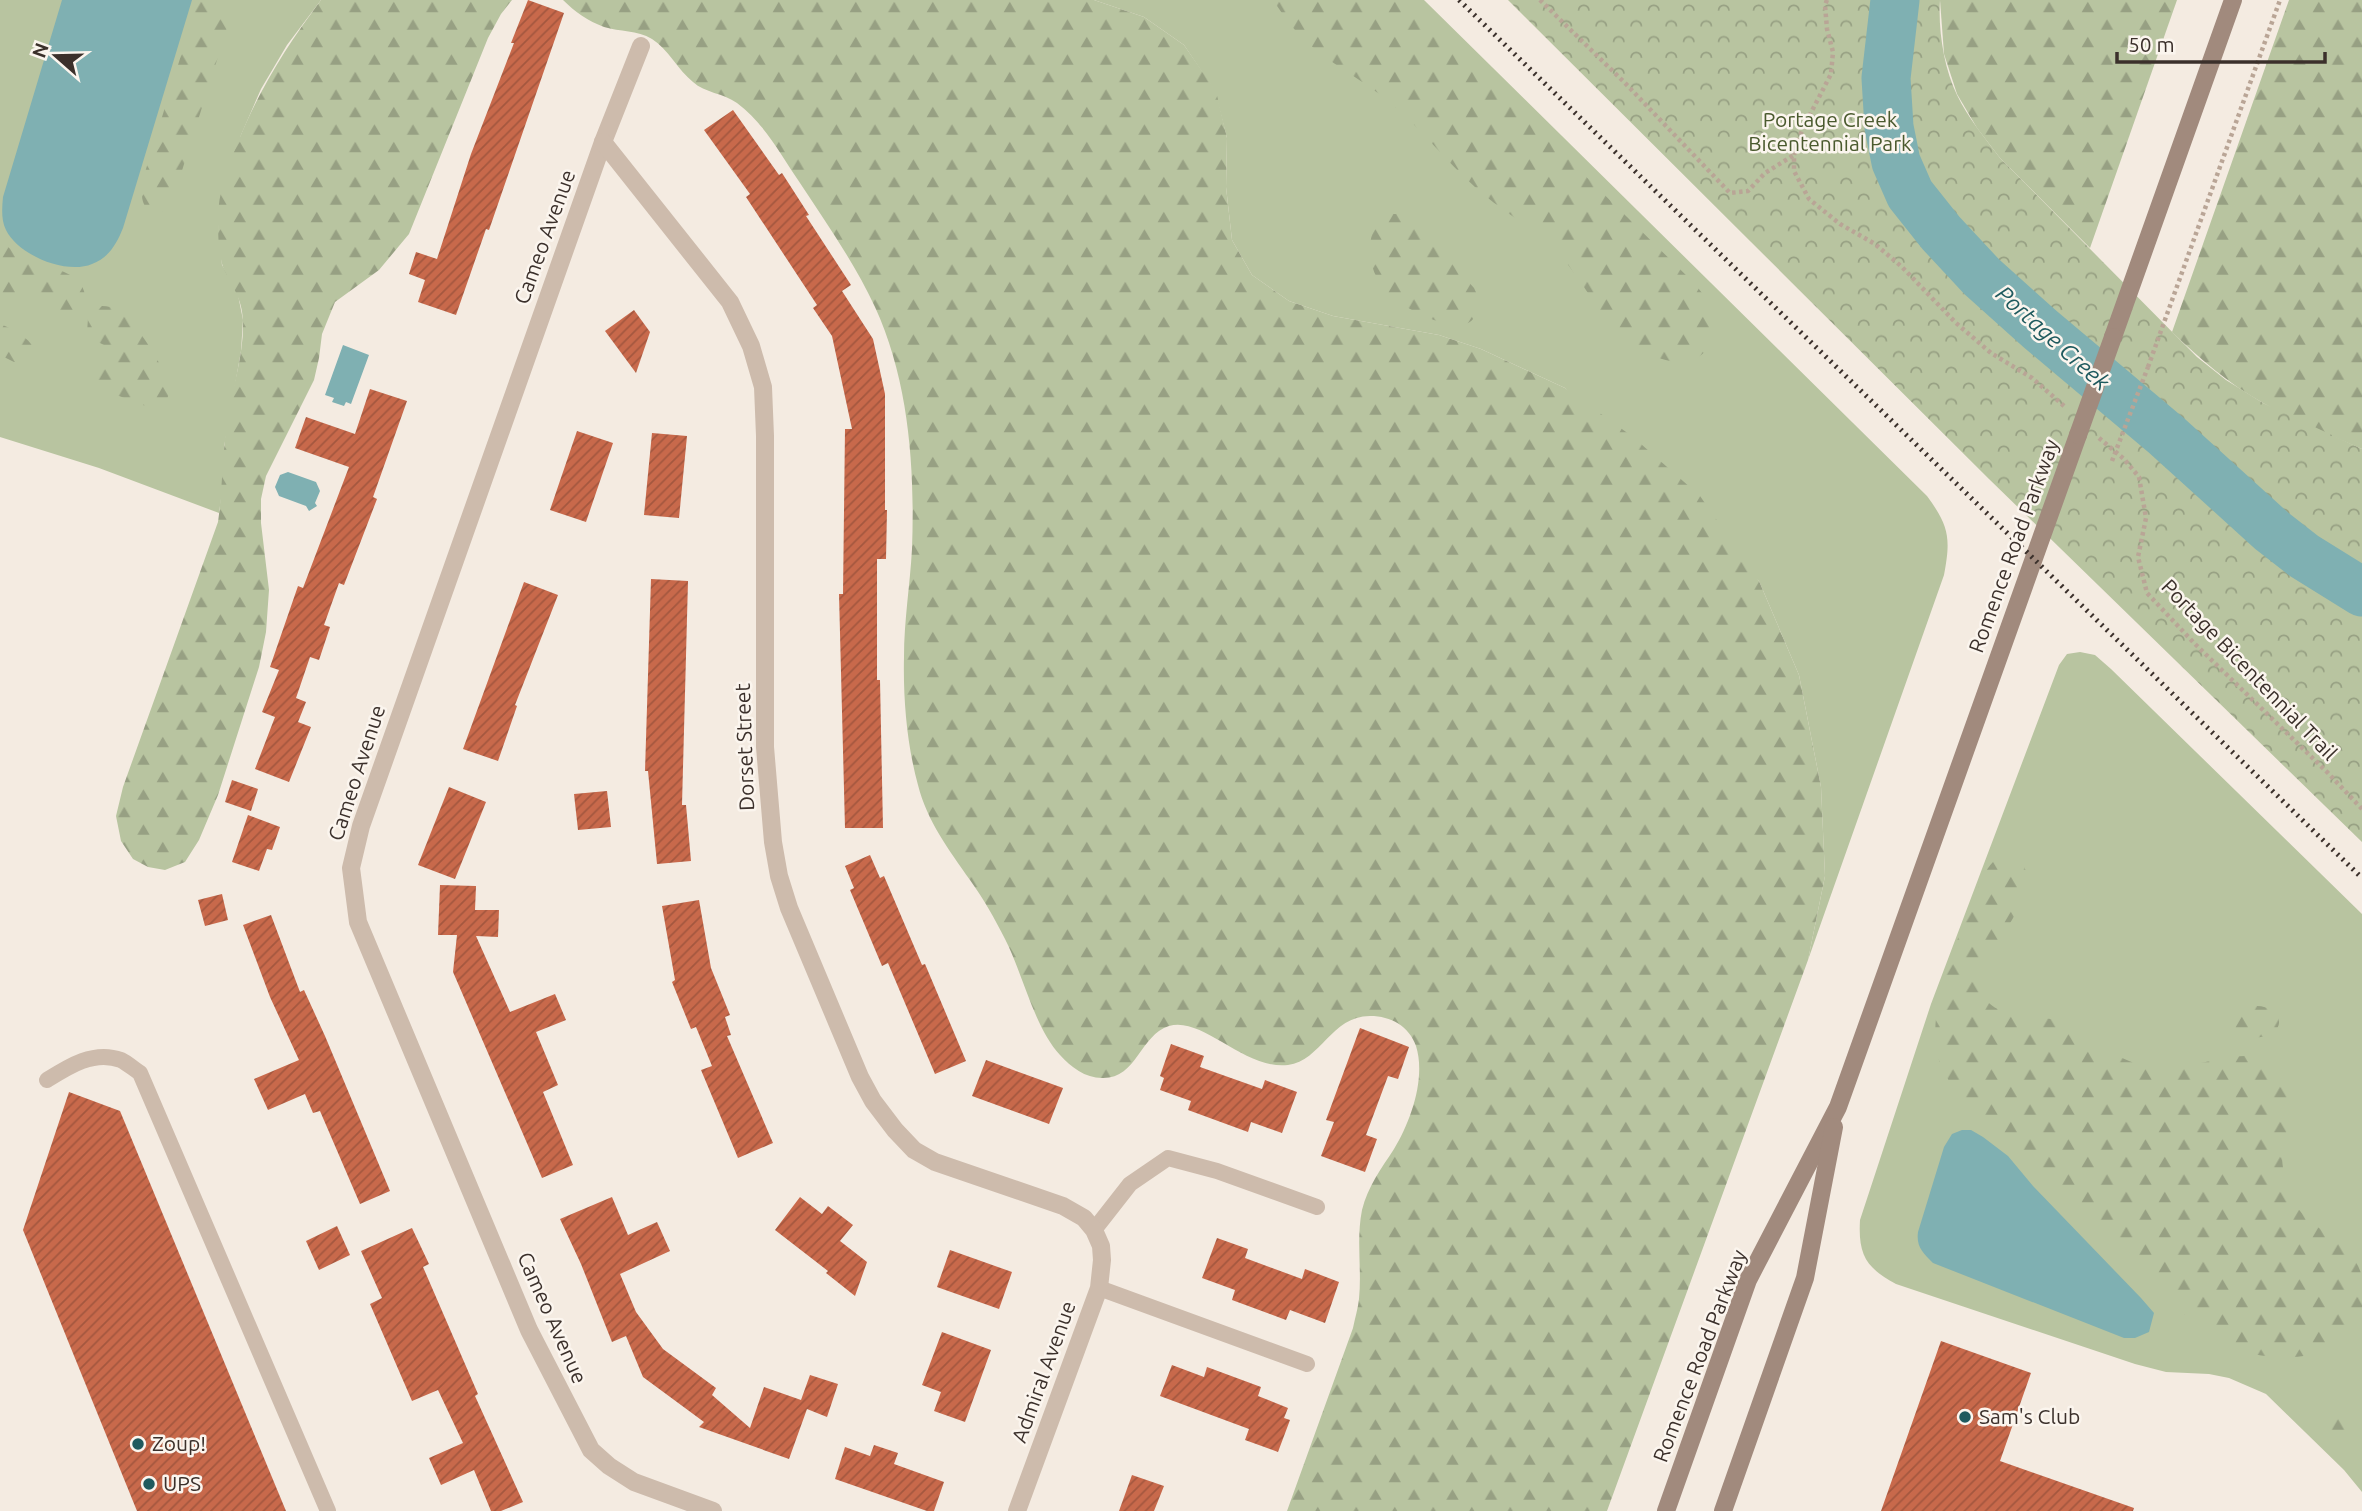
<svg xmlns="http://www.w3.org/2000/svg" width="2362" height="1511" font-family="Ubuntu,sans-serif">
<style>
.grass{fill:#b8c4a0}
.forest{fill:url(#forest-firs)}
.park{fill:url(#park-crowns)}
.water{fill:#7fb0b2}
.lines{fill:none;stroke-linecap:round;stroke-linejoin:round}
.river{stroke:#7fb0b2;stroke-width:49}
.building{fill:url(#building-hatch)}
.path{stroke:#b9a596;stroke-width:4.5;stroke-dasharray:3.5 3.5;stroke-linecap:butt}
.lane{stroke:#cdbbac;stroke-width:16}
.street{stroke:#cdbbac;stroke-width:18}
.secondary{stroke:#a18a7d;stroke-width:18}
.rail{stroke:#3b302b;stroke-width:5;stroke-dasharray:2 5;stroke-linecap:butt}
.path-bridge{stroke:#b9a596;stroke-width:4.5;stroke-dasharray:3.5 3.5;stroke-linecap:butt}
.secondary-bridge{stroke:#a18a7d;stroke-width:18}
.poi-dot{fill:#1f5a5e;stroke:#fbf5ee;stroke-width:2.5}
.labels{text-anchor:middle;stroke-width:5;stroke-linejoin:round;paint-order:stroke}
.park-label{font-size:21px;fill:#4a5a2e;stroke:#fbf5ee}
.street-label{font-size:21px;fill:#3b302b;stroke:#fbf5ee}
.poi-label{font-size:21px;fill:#3b302b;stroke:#fbf5ee;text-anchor:start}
.water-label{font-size:23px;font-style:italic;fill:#1f5a5e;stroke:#fbf5ee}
</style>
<defs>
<pattern id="forest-firs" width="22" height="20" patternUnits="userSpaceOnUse" patternTransform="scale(1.75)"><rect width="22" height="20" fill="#b8c4a0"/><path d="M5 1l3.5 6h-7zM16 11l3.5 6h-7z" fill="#97a083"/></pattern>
<pattern id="park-crowns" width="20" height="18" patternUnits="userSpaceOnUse" patternTransform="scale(1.75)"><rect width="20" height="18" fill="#b8c4a0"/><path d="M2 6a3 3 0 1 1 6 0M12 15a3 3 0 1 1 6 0" fill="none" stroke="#97a083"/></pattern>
<pattern id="building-hatch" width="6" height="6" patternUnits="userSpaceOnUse" patternTransform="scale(1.75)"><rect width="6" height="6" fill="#c8694b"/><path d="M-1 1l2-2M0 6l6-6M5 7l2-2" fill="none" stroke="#a4573f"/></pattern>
</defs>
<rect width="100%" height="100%" fill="#f4ebe1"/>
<!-- grass -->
<g class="grass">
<path d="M 0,0 L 321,0 L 287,45 L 261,89 L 241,135 L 218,224 L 222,265 L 237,290 L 243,320 L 241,351 L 224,447 L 224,478 L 219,513 L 99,468 L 0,437 Z"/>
<path d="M 1094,0 L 1424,0 L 1927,496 C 1949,526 1951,538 1944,575 L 1808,960 L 1825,876 L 1821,787 L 1799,675 L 1759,581 L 1565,388 L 1481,349 L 1439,335 L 1333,316 L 1289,301 L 1252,275 L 1232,240 L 1226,187 L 1227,138 L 1215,91 L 1184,45 L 1144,17 Z"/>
<path d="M 2080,652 L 2095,655 L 2111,669 L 2362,914 L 2362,1492 L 2344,1470 L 2266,1394 L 2229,1378 L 2209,1374 L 2166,1372 L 2135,1364 L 1896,1284 C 1866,1268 1858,1255 1860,1220 L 1931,1004 L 2059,665 L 2067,654 Z"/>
</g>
<!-- forest -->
<g class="forest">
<path d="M 198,0 L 236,0 L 173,199 C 168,208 164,213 154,214 C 141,208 141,195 142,182 Z"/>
<path d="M 321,0 L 512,0 L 501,14 L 488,38 L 409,234 L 379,270 L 335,302 L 322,334 L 319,358 L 314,380 L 266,476 L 261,499 L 261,523 L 269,590 L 266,632 L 259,667 L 218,795 L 199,840 L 185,862 L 165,870 L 148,867 L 133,859 L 121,841 L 116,816 L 123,787 L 218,522 C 223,487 222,451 228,416 C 233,385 244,354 243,321 C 242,297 232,287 223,267 C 219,255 218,237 218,224 C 217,195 227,169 238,142 C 260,88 286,47 321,0 Z"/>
<path d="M 563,0 L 1094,0 L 1144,17 L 1184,45 L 1216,91 L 1227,138 L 1226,187 L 1232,240 L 1252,275 L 1289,301 L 1333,316 L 1439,335 L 1481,349 L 1565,388 L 1633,437 L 1700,496 L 1759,581 L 1799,675 L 1821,787 L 1825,876 L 1808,960 L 1607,1511 L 1287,1511 L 1353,1328 C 1355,1318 1358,1308 1359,1299 C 1362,1269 1356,1240 1362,1210 C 1368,1186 1381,1169 1394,1149 C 1411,1121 1426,1078 1416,1046 C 1409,1026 1391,1016 1370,1016 C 1331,1016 1321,1061 1288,1065 C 1244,1070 1203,1016 1169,1026 C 1140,1035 1137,1079 1102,1078 C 1085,1078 1071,1067 1060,1055 C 1034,1027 1023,974 1005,939 C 995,919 983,898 970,880 C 949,850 927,821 918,785 C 907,745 903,699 904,657 C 904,621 910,585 912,549 C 915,468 909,381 875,307 C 854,262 825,221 798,180 C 780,153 763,122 737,103 C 723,93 705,93 693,82 C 678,70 668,49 652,39 C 637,30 620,32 604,27 C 588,21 575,12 563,0 Z"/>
<path d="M 1273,0 L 1407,0 L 1696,285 C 1703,295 1713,305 1715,317 C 1718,336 1707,358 1687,362 C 1673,364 1653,357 1641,350 C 1601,326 1584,277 1551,246 C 1527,224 1499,209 1475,187 C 1446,161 1422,130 1392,104 C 1362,78 1322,61 1295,30 C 1287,21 1280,10 1273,0 Z"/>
<path d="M 1940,0 L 2177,0 L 2090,248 L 2000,158 L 1977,128 L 1957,94 L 1944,54 Z"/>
<path d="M 2289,0 L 2362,0 L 2362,449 C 2329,434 2294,421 2263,403 C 2229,384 2200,359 2172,332 Z"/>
<path d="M 1391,214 L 1401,214 L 1413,220 L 1474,288 C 1482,303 1480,322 1460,326 C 1451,328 1442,323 1434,320 C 1402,308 1369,287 1370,248 C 1370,232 1377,221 1391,214 Z"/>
<path d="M 0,239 C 7,246 13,252 22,257 C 41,267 83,269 85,296 C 71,334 50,297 28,297 C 18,297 10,303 0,302 Z"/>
<path d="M 102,306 C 108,306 112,307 118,310 C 136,322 167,369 169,390 C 169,398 165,404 159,409 L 151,408 C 134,401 97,391 88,375 L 95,364 C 103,362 113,364 116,355 L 114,350 L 92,339 L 87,333 L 88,318 Z"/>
<path d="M 2,325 C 17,330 47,348 28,363 L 14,362 L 0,355 L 0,326 Z"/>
<path d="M 2006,853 L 2016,854 C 2060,900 1952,964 1988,1002 C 2004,1019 2037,1014 2058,1021 C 2089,1032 2114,1062 2148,1066 C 2165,1067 2185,1066 2201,1063 C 2228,1058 2253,1049 2277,1066 C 2281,1069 2287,1073 2289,1077 C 2302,1100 2283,1131 2282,1154 C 2282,1168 2285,1183 2290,1196 C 2304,1228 2357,1243 2362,1278 C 2362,1292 2362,1307 2362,1321 C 2345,1359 2284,1362 2249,1353 C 2226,1347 2203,1327 2184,1314 L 1963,1102 C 1954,1089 1944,1075 1939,1060 C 1923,1007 1962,932 1980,883 C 1987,868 1992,860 2006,853 Z"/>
<path d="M 2257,1006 C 2289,1007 2289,1046 2238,1036 L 2232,1027 C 2235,1014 2245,1011 2257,1006 Z"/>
<path d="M 2328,1411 C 2348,1411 2362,1435 2342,1447 C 2323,1446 2308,1423 2328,1411 Z"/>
</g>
<!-- park -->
<path class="park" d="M 1508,0 L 1940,0 C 1938,30 1944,68 1957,95 C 1968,118 1985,138 2000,158 L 2197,357 L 2226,380 L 2263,403 L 2362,449 L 2362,842 L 1989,479 Z"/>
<!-- water -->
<g class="water">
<path d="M 62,0 L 192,0 L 123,228 C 117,243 109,258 92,264 C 66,275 18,255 6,230 C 1,220 2,208 3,197 Z"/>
<path d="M 343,345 L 369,355 L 351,404 L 346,402 L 344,406 L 332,402 L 334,398 L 325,395 Z"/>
<path d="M 288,472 L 316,482 L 320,491 L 315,503 L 317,506 L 309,511 L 306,506 L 279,496 L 275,487 L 280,475 Z"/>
<path d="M 1962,1130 L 1971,1130 L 1983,1137 L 2008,1156 L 2033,1186 L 2141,1298 L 2154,1313 L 2149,1332 L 2135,1338 L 2124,1338 L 1933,1263 C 1923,1253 1916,1247 1918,1232 L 1944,1147 L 1952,1134 Z"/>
</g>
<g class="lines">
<!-- river -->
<path class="river" d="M 1895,0 L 1886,78 L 1889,127 L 1896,162 L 1910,194 L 1941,233 L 1982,277 L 2040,329 L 2166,435 L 2272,531 L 2304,556 L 2362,592"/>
</g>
<!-- building -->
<g class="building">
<path d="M 528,0 L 564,13 L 489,230 L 486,229 L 456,315 L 418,302 L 425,280 L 409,274 L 416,252 L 437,259 L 471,154 L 514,43 L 511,43 Z"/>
<path d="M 733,110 L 779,175 L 782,173 L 809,215 L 806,216 L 851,285 L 842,291 L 873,339 L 885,394 L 885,510 L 887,510 L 886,559 L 877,559 L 877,680 L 880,680 L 883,828 L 845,828 L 839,594 L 843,594 L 845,429 L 852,429 L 832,336 L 813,308 L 817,305 L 746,197 L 750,194 L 704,130 Z"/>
<path d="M 634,310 L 650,332 L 636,373 L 605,331 Z"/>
<path d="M 370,389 L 407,401 L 373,497 L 377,499 L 344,585 L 339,583 L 324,625 L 330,627 L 319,660 L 310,657 L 296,698 L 306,702 L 298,722 L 311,727 L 289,782 L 255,769 L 275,717 L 262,712 L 279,670 L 270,667 L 298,586 L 303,588 L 349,467 L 295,448 L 306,417 L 355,434 Z"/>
<path d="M 577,431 L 613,443 L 586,522 L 550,510 Z"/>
<path d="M 652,433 L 687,436 L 679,518 L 644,515 Z"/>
<path d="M 651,579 L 688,581 L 682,805 L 686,805 L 691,861 L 657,864 L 648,771 L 645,771 Z"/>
<path d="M 524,582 L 558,595 L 515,705 L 517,706 L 498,761 L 463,749 Z"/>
<path d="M 232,780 L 258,789 L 251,811 L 225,802 Z"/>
<path d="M 449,787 L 486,802 L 455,879 L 418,865 Z"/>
<path d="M 607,791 L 611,827 L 578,830 L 574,794 Z"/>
<path d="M 248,815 L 280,827 L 272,850 L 267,849 L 259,871 L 232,862 Z"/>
<path d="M 870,855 L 880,878 L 884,876 L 922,965 L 925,964 L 966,1061 L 935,1074 L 888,963 L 882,966 L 850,890 L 854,888 L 845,866 Z"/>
<path d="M 440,885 L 476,886 L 475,910 L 499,910 L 498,937 L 476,936 L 510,1012 L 555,994 L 566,1020 L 536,1032 L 558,1085 L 543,1092 L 573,1165 L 542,1178 L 453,972 L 457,935 L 438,935 Z"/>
<path d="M 222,894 L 228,920 L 205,926 L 198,900 Z"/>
<path d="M 699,900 L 711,968 L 730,1015 L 725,1017 L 731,1035 L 727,1036 L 773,1143 L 738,1158 L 701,1070 L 712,1066 L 696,1027 L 691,1029 L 672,982 L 675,980 L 662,906 Z"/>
<path d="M 271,915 L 300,992 L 304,990 L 325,1036 L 390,1191 L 360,1204 L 320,1111 L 313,1113 L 305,1094 L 268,1110 L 254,1079 L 299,1060 L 270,997 L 243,925 Z"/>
<path d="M 1360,1028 L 1409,1047 L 1398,1079 L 1388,1076 L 1366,1135 L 1377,1139 L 1365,1172 L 1321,1156 L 1334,1122 L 1326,1120 Z"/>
<path d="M 1171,1044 L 1204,1056 L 1200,1067 L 1262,1089 L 1265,1080 L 1297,1092 L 1282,1133 L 1251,1122 L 1248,1132 L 1188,1110 L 1191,1101 L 1160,1090 L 1164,1078 L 1160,1076 Z"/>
<path d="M 986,1060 L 1063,1088 L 1049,1124 L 972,1096 Z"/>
<path d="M 69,1092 L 120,1111 L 286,1511 L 137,1511 L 23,1230 Z"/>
<path d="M 612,1197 L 628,1235 L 657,1222 L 670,1251 L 620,1274 L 636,1312 L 663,1349 L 716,1388 L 712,1395 L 750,1428 L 764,1387 L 801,1400 L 810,1375 L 838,1384 L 827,1417 L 807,1409 L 789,1459 L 699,1427 L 704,1422 L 643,1377 L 626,1336 L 612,1342 L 581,1264 L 560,1219 Z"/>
<path d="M 800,1197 L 822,1214 L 828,1206 L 853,1225 L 840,1241 L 867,1262 L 855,1296 L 826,1273 L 828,1271 L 775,1230 Z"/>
<path d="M 337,1226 L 350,1255 L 319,1270 L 306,1241 Z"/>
<path d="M 412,1228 L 429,1264 L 423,1267 L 478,1394 L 475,1396 L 523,1502 L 501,1511 L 491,1511 L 474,1470 L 441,1485 L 429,1458 L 463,1443 L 438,1390 L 412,1401 L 370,1304 L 382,1298 L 361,1251 Z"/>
<path d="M 1217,1238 L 1248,1249 L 1245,1258 L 1302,1279 L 1305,1269 L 1339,1282 L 1325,1323 L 1290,1310 L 1286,1320 L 1232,1300 L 1235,1290 L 1202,1278 Z"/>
<path d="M 950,1250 L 1012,1272 L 999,1309 L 937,1287 Z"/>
<path d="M 942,1332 L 991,1350 L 965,1422 L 934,1411 L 941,1392 L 922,1385 Z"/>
<path d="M 1941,1341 L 2031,1373 L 2000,1461 L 2134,1508 L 2133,1511 L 1881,1511 Z"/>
<path d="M 1172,1365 L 1204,1377 L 1207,1367 L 1261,1387 L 1258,1396 L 1288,1408 L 1284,1418 L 1290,1420 L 1278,1452 L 1245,1440 L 1249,1429 L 1160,1396 Z"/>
<path d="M 874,1445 L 898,1453 L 894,1464 L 944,1482 L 934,1511 L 927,1511 L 835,1479 L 845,1447 L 870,1456 Z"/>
<path d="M 1132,1475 L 1164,1486 L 1154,1511 L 1119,1511 Z"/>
</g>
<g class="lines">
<!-- path -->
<g class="path">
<path d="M 1540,0 L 1625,83 L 1730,193 L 1748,191 L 1765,173 L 1794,155"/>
<path d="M 1827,0 L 1825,5 L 1827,29 L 1833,52 L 1831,74 L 1802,130 L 1794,155 L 1794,171 L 1809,199 L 1840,224 L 1875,244 L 1902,267 L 1956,323 L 1991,353 L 2032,378 L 2064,406"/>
<path d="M 2148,367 L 2280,0"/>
<path d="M 2099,438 L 2124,459 L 2139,477 L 2146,518 L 2138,557 L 2147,593 L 2194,643 L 2328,773 L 2362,809"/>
</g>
<!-- lane -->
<g class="lane">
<path d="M 47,1080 C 69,1066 94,1050 121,1060 C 127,1063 134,1069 140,1073 L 328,1511"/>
<path d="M 1094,1230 L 1130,1184 L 1168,1158 L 1217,1171 L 1317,1207"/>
<path d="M 1099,1288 L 1307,1364"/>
</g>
<!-- street -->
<g class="street">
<path d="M 641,46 L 603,142 L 361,826 L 351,868 L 358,922 L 529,1330 L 591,1450 L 609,1466 L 634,1482 L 713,1511"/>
<path d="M 603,142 L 730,302 L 751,346 L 763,387 L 765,436 L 765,747 L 773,842 L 779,876 L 789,908 L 860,1077 L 873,1101 L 895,1130 L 914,1150 L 935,1162 L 1063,1206 L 1084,1218 L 1094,1230 L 1101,1246 L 1102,1260 L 1099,1288 L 1017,1511"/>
</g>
<!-- secondary -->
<g class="secondary">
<path d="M 2113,337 L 2233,0"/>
<path d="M 1666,1511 L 1748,1280 L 1838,1107 L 2078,435"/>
<path d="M 1723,1511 L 1805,1278 L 1834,1127"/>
</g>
<!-- rail -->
<path class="rail" d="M 1459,0 L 2362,878"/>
<!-- path-bridge -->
<path class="path-bridge" d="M 2112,461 L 2148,367"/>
<!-- secondary-bridge -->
<path class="secondary-bridge" d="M 2078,435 L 2113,337"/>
</g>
<!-- markers -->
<g class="poi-dot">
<circle cx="1965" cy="1417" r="7"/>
<circle cx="138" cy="1444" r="7"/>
<circle cx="149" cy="1484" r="7"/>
</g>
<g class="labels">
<!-- park labels -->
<g class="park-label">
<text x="1830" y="127">Portage Creek<tspan x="1830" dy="24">Bicentennial Park</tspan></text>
</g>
<!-- street labels -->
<g class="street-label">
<text transform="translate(545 237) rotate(-70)" y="7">Cameo Avenue</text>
<text transform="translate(2014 546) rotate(-70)" y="7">Romence Road Parkway</text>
<text transform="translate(2249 670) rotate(46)" y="7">Portage Bicentennial Trail</text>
<text transform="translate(745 747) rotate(-92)" y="7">Dorset Street</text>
<text transform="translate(357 773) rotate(-72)" y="7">Cameo Avenue</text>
<text transform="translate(552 1318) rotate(66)" y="7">Cameo Avenue</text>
<text transform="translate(1700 1356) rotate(-69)" y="7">Romence Road Parkway</text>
<text transform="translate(1044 1372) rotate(-70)" y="7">Admiral Avenue</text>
</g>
<!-- poi labels -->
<g class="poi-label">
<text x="1979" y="1424">Sam's Club</text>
<text x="152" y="1451">Zoup!</text>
<text x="163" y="1491">UPS</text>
</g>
<!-- water labels -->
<g class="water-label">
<text transform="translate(2053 338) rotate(42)" y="8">Portage Creek</text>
</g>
</g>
<!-- north arrow -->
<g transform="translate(56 56) rotate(290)" stroke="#fbf5ee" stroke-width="5" paint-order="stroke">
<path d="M0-5L12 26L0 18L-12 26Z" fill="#3b302b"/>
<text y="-10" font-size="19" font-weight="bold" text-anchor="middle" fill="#3b302b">N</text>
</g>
<!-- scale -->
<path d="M2117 52v10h208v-10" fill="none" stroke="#3b302b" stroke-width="3.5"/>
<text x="2128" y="52" font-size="21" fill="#3b302b" stroke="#fbf5ee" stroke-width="5" paint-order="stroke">50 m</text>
</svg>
